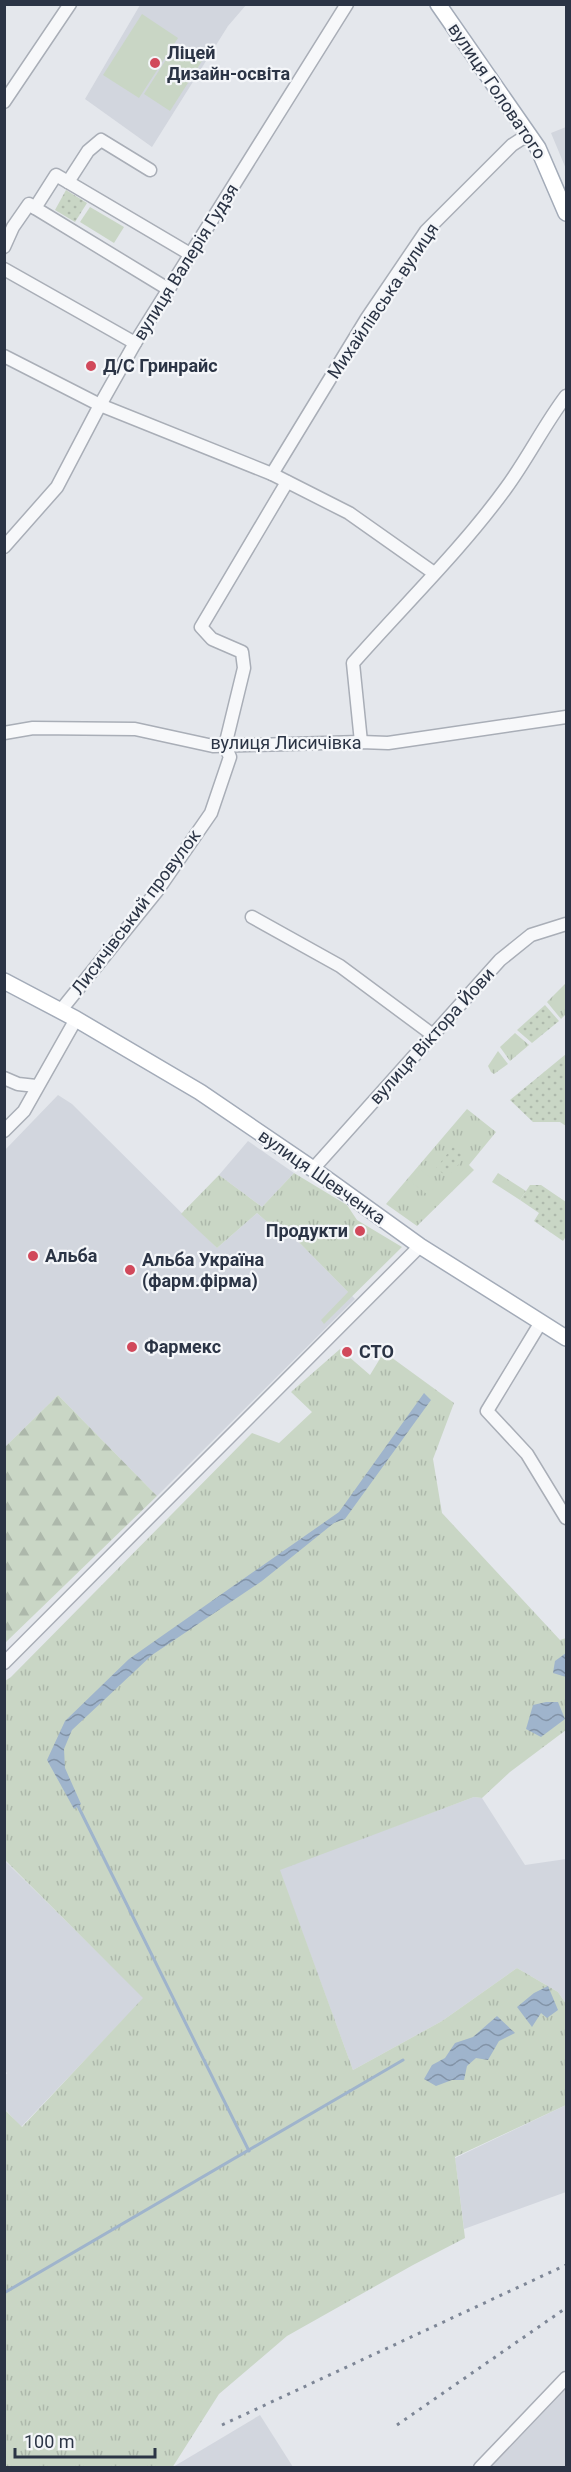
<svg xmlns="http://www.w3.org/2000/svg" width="571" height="2472" font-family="Roboto,sans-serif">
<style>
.built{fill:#d2d6de}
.grass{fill:url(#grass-tufts)}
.forest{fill:url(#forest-firs)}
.park{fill:url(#park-dots)}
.pitch{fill:#c9d6c5}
.water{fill:url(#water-waves)}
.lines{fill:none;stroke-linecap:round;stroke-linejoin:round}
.stream{stroke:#9fb4cc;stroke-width:3}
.minor-casing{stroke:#a9aeb7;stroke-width:15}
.major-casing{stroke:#a3abb8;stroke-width:18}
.minor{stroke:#f7f8fa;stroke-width:12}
.major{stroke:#fff;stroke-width:15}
.rail{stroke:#7d8696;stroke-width:3;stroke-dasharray:3 6;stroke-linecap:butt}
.poi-dot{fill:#d1495b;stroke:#f4f6f9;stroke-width:2}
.labels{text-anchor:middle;stroke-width:4.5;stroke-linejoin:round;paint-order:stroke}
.poi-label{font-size:18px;font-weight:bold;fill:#2b3445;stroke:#f4f6f9;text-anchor:start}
.street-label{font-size:18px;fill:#2b3445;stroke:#f4f6f9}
</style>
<defs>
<pattern id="grass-tufts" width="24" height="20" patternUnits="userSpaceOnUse" patternTransform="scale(1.5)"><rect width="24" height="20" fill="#c9d6c5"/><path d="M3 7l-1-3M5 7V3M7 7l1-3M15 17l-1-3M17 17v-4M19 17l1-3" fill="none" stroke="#adb8ab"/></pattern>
<pattern id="forest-firs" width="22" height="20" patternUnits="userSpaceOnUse" patternTransform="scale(1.5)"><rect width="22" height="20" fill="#c9d6c5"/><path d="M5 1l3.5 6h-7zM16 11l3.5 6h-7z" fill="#adb8ab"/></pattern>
<pattern id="park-dots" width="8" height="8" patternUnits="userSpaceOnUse" patternTransform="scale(1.5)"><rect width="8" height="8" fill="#c9d6c5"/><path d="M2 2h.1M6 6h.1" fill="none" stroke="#adb8ab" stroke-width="1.8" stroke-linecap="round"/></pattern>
<pattern id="water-waves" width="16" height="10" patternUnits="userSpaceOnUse" patternTransform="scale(1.5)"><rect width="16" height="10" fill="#9fb4cc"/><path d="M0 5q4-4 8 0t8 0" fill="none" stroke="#8293a7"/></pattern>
</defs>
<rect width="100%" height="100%" fill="#e4e7ec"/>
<!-- built -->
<g class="built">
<path d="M 140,5 L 246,5 L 228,26 L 152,147 L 85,99 Z"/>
<path d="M 566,127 L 566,169 L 551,133 Z"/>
<path d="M 58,1095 L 72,1104 L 217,1248 L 257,1213 L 274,1228 L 281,1224 L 355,1299 L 157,1496 L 58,1395 L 5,1447 L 5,1150 Z"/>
<path d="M 248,1141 L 294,1173 L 262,1207 L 219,1175 Z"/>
<path d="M 474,1797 L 482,1798 L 525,1865 L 566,1859 L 566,2004 L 558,1992 L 517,1968 L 442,2021 L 353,2070 L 279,1869 Z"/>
<path d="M 4,1860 L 144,1998 L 21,2127 L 5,2109 L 5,2076 L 7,2073 L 4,2070 Z"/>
<path d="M 566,2105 L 566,2192 L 464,2229 L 455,2158 Z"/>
<path d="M 566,2378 L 566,2467 L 480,2467 Z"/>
<path d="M 260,2415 L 293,2467 L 173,2467 Z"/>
</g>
<!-- grass -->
<g class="grass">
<path d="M 566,983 L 566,1014 L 561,1019 L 547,1002 Z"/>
<path d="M 515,1033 L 529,1045 L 510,1061 L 500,1047 Z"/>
<path d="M 498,1051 L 508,1064 L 494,1074 L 491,1072 L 488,1066 Z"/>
<path d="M 467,1109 L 496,1132 L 469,1165 L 474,1170 L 417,1226 L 386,1204 Z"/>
<path d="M 294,1173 L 347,1205 L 357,1220 L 402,1247 L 324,1324 L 321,1320 L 348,1292 L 281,1224 L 274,1228 L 257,1213 L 217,1248 L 181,1214 L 219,1175 L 262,1207 Z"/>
<path d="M 498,1173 L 526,1191 L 520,1200 L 492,1182 Z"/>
<path d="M 340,1349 L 370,1375 L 384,1352 L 454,1403 L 433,1459 L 442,1513 L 560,1640 L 566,1638 L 566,1730 L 510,1772 L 482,1798 L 474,1797 L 280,1870 L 353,2070 L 442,2021 L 517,1968 L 558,1992 L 566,2004 L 566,2105 L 455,2157 L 465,2238 L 413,2265 L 287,2336 L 219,2394 L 172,2468 L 5,2467 L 4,2109 L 22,2127 L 143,1998 L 5,1860 L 5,1681 L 11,1677 L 252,1433 L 279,1443 L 312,1412 L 291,1392 Z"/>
</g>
<!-- forest -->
<path class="forest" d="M 58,1395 L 157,1496 L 5,1643 L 5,1447 Z"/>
<!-- park -->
<g class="park">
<path d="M 66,190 L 87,203 L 75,222 L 55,210 Z"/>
<path d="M 545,1005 L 559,1021 L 532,1043 L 517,1030 Z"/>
<path d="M 566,1054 L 566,1126 L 560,1122 L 533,1122 L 510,1100 Z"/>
<path d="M 453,1147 L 465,1157 L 447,1177 L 436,1168 Z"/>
<path d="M 530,1185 L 541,1185 L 566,1202 L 566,1236 L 563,1241 L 534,1221 L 539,1213 L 520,1200 Z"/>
</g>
<!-- pitch -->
<g class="pitch">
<path d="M 142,14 L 178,38 L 139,98 L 103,75 Z"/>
<path d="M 176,44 L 202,61 L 170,111 L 144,94 Z"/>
<path d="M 90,207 L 124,227 L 114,243 L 80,222 Z"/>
<path d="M 420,1170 L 438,1183 L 428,1195 L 411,1182 Z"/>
</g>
<!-- water -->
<g class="water">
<path d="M 424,1393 L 431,1400 L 345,1519 L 334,1523 L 262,1581 L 152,1655 L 72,1730 L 64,1749 L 65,1768 L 81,1804 L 74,1809 L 47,1760 L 65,1721 L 129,1659 L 339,1512 Z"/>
<path d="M 566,1653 L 566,1677 L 553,1673 L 555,1661 Z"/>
<path d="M 546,1702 L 558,1702 L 565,1719 L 541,1737 L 526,1729 L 533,1705 Z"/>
<path d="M 548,1986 L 558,2010 L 547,2018 L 541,2013 L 532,2027 L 517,2007 L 534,1993 Z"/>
<path d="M 497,2016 L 515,2033 L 499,2041 L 488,2060 L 476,2058 L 467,2066 L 464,2080 L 452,2080 L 436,2086 L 424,2079 L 432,2065 L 445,2058 L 455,2043 L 473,2037 Z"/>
</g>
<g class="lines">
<!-- stream -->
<g class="stream">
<path d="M 78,1806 L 249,2151"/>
<path d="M 4,2293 L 403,2060"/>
</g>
<!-- minor casing -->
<g class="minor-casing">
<g id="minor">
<path d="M 4,102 L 70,4"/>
<path d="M 150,170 L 101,140 L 88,151 L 68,182 L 190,254"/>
<path d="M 68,182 L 56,175 L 35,208 L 168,289"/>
<path d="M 4,247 L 13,227 L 29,204 L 35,208"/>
<path d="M 4,269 L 135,343"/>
<path d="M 4,356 L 100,405 L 272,474 L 349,513 L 434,573"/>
<path d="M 272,474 L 367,318 L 426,231 L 512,145 L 529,134"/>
<path d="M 4,547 L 57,487 L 100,405 L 135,343 L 347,4"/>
<path d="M 4,733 L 33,728 L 135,729 L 213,746 L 361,742 L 388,743 L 566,717"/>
<path d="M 361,742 L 353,663 C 404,605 461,550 506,488 C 528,458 544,425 566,396"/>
<path d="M 252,917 L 340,966 L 433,1035"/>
<path d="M 61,1010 L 157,891 L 211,813 L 230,757 L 225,746 L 244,668 L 242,652 L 212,639 L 201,627 L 287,482"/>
<path d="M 4,1078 L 18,1084 L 36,1086"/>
<path d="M 4,1131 L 24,1111 L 76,1019"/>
<path d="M 313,1169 L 500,960 L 531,935 L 566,924"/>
<path d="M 541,1322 L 487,1411 L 527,1454 L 566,1518"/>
<path d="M 4,1663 L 420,1246"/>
<path d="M 480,2468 L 566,2378"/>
</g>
</g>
<!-- major casing -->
<g class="major-casing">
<g id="major">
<path d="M 438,4 L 538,148 L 566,213"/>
<path d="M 4,981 L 76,1019 L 200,1092 L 313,1169 L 420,1246 L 566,1338"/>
</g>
</g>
<!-- minor -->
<use href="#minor" class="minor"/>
<!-- major -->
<use href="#major" class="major"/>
<!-- rail -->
<g class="rail">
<path d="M 222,2425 L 566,2265"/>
<path d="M 397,2425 L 566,2308"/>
</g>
</g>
<!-- markers -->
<g class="poi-dot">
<circle cx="155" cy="63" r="6"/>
<circle cx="91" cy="366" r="6"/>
<circle cx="360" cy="1231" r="6"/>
<circle cx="33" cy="1256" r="6"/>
<circle cx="130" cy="1270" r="6"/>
<circle cx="132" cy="1347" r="6"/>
<circle cx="347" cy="1352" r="6"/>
</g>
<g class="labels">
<!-- poi labels -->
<g class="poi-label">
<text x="167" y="59">Ліцей<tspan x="167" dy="21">Дизайн-освіта</tspan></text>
<text x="103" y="372">Д/С Гринрайс</text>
<text x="348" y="1237" text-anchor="end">Продукти</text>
<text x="45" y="1262">Альба</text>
<text x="142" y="1266">Альба Україна<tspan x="142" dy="21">(фарм.фірма)</tspan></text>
<text x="144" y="1353">Фармекс</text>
<text x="359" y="1358">СТО</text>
</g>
<!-- street labels -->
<g class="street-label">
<text transform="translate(497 91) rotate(56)" y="6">вулиця Головатого</text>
<text transform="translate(186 262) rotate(-58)" y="6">вулиця Валерія Гудзя</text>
<text transform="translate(383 301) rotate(-56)" y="6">Михайлівська вулиця</text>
<text x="286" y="749">вулиця Лисичівка</text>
<text transform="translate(136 912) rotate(-53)" y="6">Лисичівський провулок</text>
<text transform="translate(432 1036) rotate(-48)" y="6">вулиця Віктора Йови</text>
<text transform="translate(322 1177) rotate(35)" y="6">вулиця Шевченка</text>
</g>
</g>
<!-- border -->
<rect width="571" height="2472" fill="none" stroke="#2b3445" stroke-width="12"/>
<!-- scale -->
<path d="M15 2448v9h140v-9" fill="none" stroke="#2b3445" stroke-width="3"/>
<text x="24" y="2448" font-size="18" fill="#2b3445" stroke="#f4f6f9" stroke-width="4.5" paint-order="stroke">100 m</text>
</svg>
